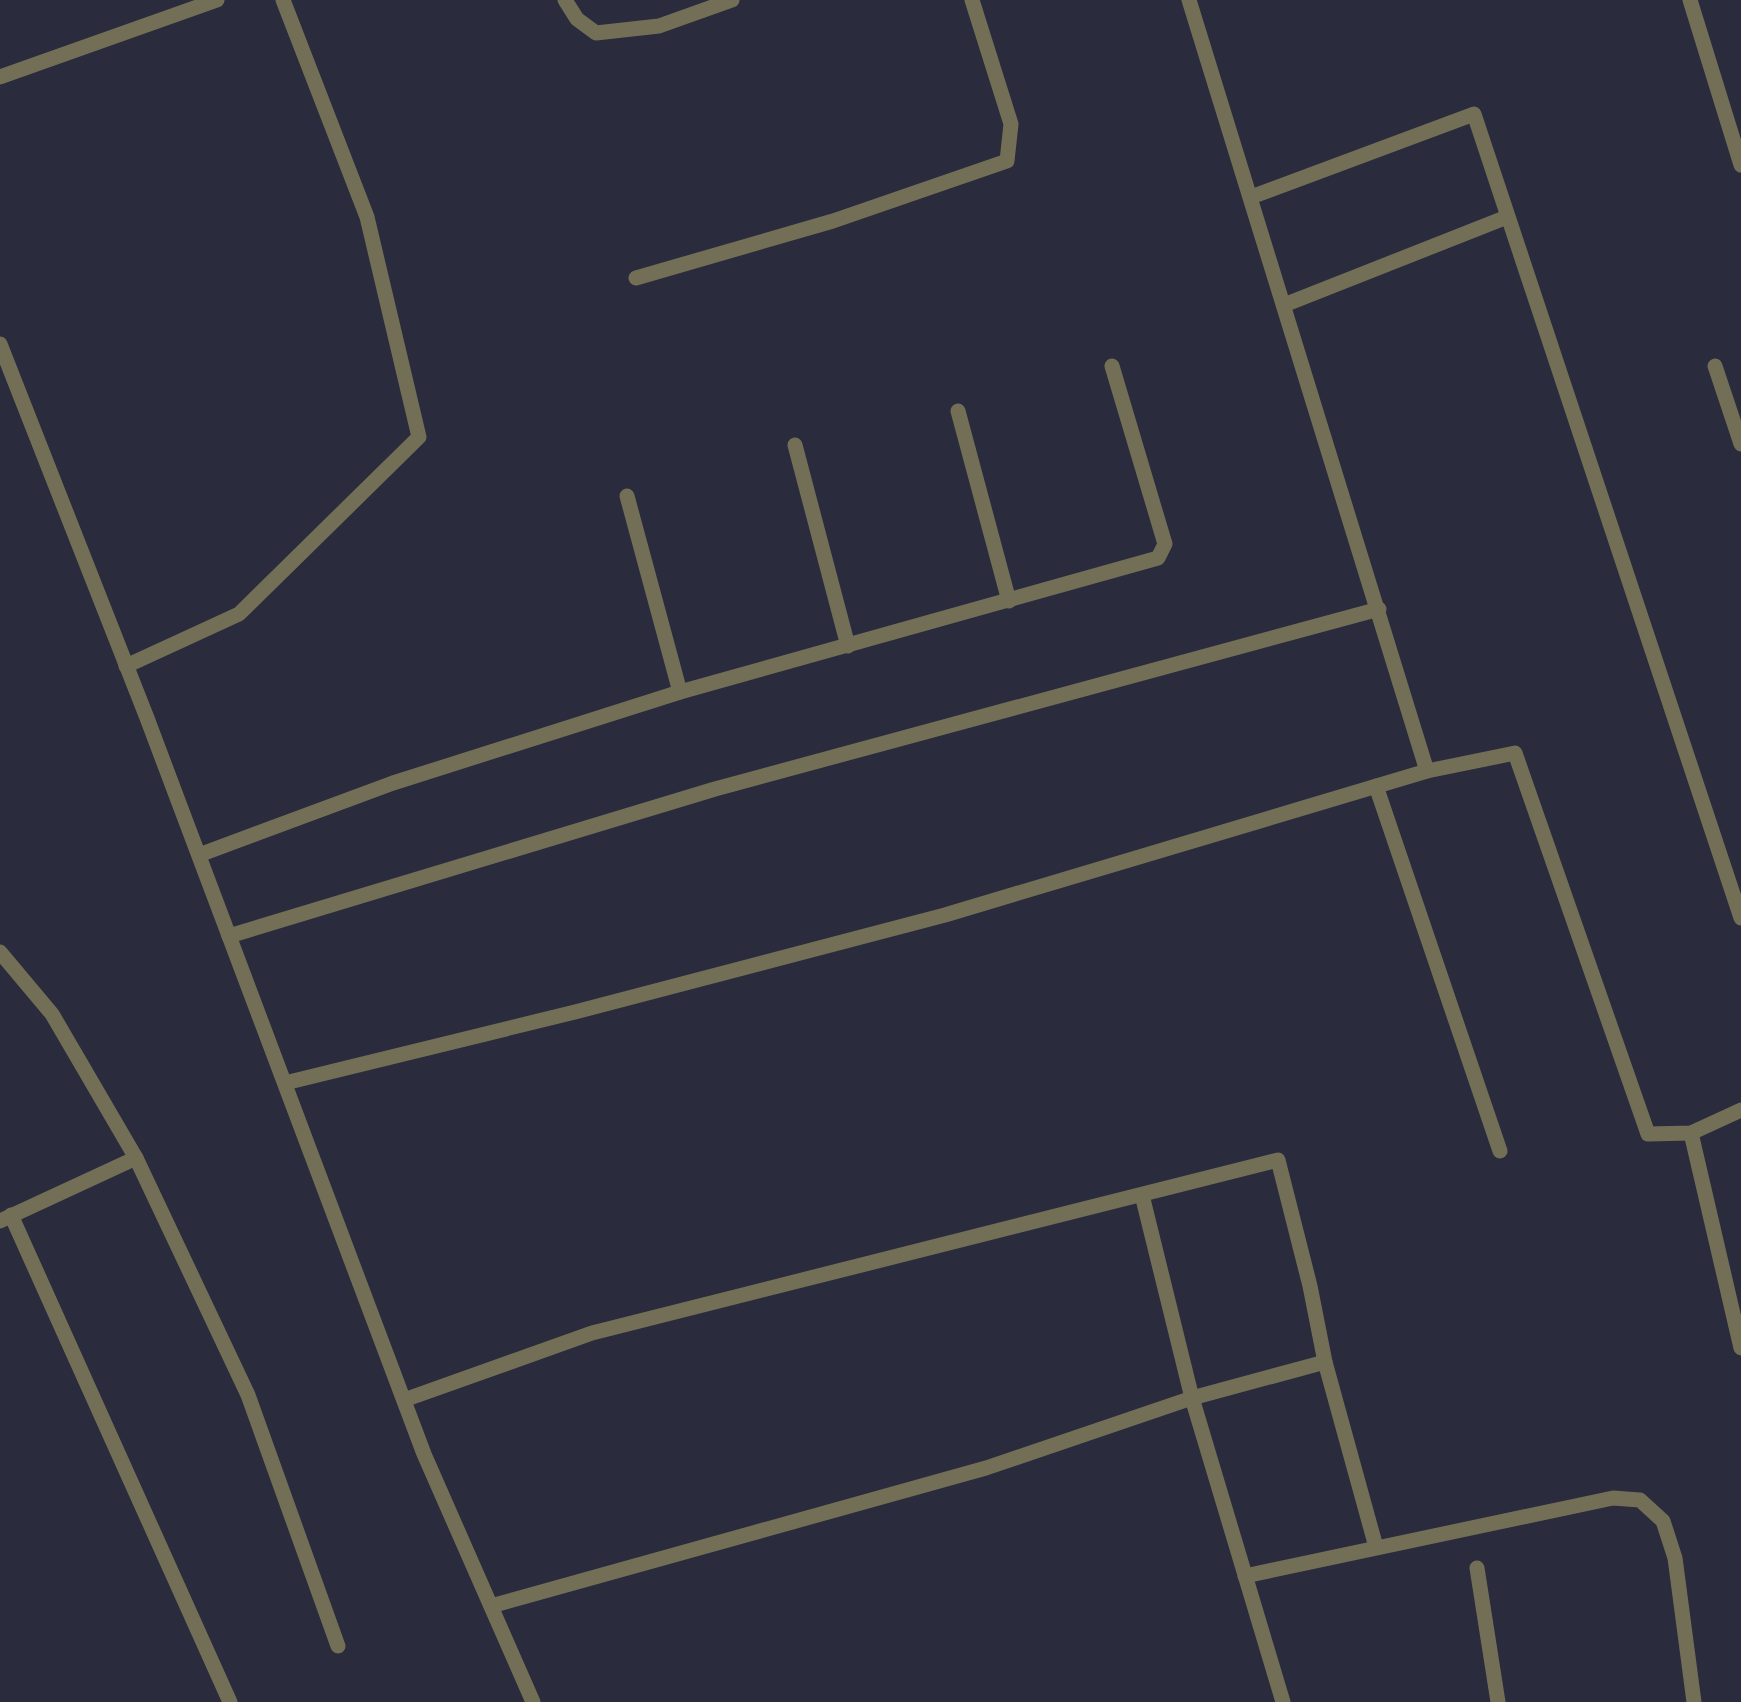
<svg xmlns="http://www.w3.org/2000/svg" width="1741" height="1702" font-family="Rubik,sans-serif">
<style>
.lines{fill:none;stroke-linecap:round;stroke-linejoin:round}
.minor{stroke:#736f57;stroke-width:15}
</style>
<rect width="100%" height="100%" fill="#2a2b3c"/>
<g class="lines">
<!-- minor -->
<g class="minor">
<path d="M 565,0 L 577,19 L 596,33 L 659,26 L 732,0"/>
<path d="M 1690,0 L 1741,165"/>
<path d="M 0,77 L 217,0"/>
<path d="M 1251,197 L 1474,114 L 1741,918"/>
<path d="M 636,278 L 833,221 L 1007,161 L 1011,124 L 972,0"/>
<path d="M 1284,305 L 1507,217"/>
<path d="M 0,344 L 147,718 L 424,1454 L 533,1702"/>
<path d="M 1715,366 L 1741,444"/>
<path d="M 958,411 L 1009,601"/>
<path d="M 795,445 L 848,646"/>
<path d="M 627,496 L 680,692"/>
<path d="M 126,666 L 239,614 L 419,437 L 367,217 L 283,0"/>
<path d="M 1427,771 L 1515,753 L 1648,1134 L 1691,1133 L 1741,1110"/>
<path d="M 1376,786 L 1500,1151"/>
<path d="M 199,855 L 393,783 L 680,692 L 1158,558 L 1165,544 L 1112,366"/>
<path d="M 229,936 L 715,789 L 1379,609"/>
<path d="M 0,952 L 52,1014 L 136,1158 L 248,1395 L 338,1646"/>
<path d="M 285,1083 L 575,1012 L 945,915 L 1427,771 L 1189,0"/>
<path d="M 1691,1133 L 1741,1348"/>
<path d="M 1142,1195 L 1192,1398 L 1283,1702"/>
<path d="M 11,1215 L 230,1702"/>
<path d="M 0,1221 L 136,1158"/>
<path d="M 404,1400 L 592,1333 L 1278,1160 L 1310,1286 L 1325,1362 L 1376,1547"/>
<path d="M 1477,1568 L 1498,1702"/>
<path d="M 1245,1576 L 1613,1498 L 1640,1500 L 1663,1521 L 1675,1558 L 1694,1702"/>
<path d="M 491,1606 L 986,1468 L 1192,1398 L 1325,1362"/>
</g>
</g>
</svg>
